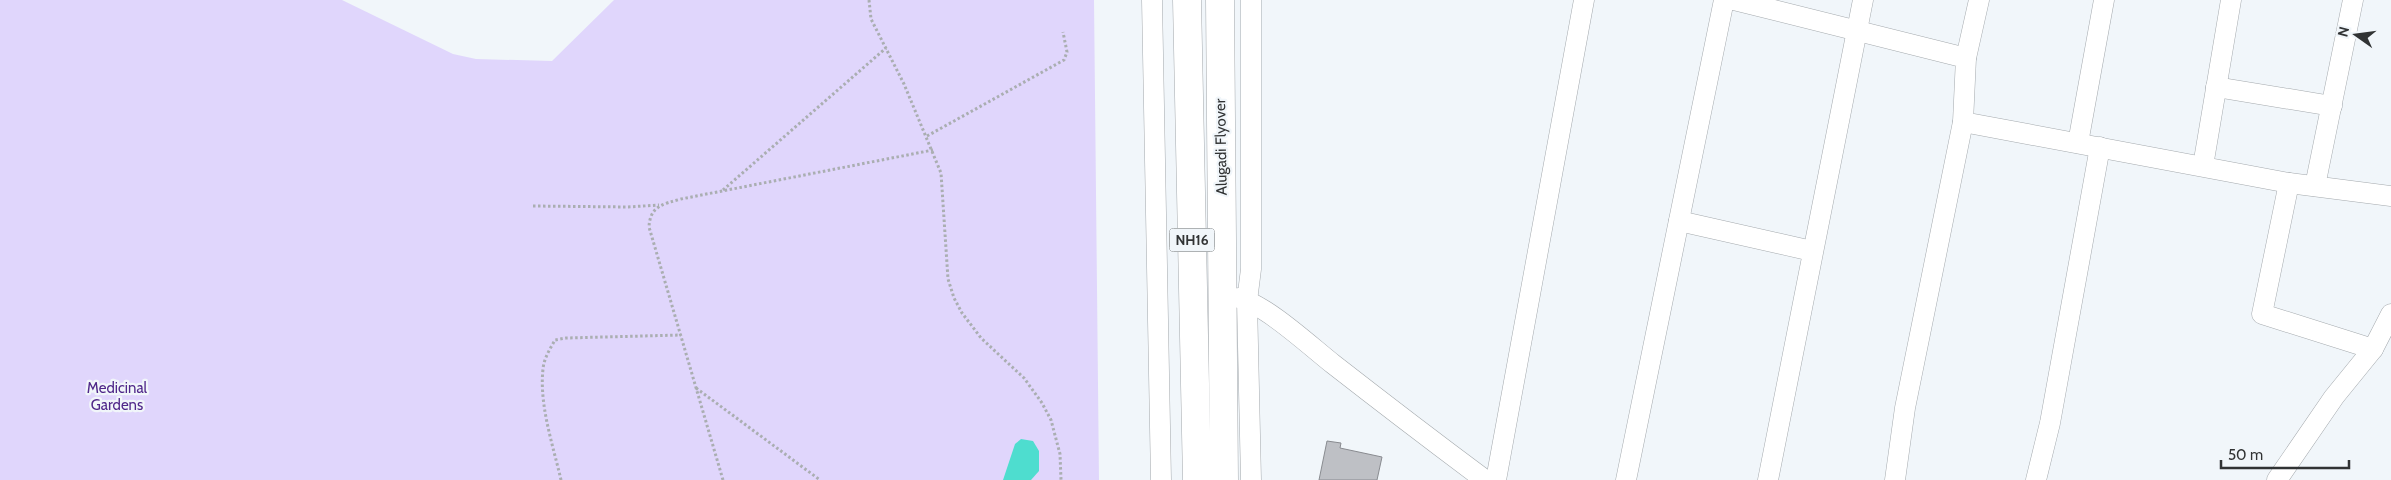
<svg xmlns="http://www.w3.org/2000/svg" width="2391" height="480" font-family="Cabin,sans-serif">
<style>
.green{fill:#e0d6fc}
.water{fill:#4eddcf}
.building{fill:#bec0c5;stroke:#898b90}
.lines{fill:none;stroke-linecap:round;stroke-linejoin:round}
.minor-casing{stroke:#a4a9ad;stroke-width:21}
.highway-casing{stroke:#a4a9ad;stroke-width:29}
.path{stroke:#aaaeb1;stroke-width:3;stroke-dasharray:2.5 2.5;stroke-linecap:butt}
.minor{stroke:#fff;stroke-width:20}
.highway{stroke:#fff;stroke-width:28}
.labels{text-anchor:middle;stroke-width:4.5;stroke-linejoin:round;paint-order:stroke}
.shield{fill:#f1f6fa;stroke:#6b6e6f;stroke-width:1}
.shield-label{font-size:14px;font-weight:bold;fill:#313334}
.street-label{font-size:15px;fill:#313334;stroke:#f1f6fa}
.park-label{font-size:15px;fill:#50288a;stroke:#f1f6fa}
</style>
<rect width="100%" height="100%" fill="#f1f6fa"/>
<!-- green -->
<path class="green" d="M 0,0 L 342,0 L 453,54 L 476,59 L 552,61 L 614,0 L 1094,0 L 1099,480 L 0,480 Z"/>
<!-- water -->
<path class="water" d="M 1021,439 L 1033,441 L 1039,451 L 1039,471 L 1031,480 L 1003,480 L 1015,444 Z"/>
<!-- building -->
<path class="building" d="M 1327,441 L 1341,443 L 1340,448 L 1382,457 L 1377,480 L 1319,480 Z"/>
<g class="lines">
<!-- minor casing -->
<g class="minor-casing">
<g id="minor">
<path d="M 1152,0 L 1161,480"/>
<path d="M 1734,0 L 1966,58 L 1963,122 L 2289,183 L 2391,196"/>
<path d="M 1966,58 L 1979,0"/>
<path d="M 2216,87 L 2332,106"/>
<path d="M 2078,143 L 2104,0"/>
<path d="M 2203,166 L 2231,0"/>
<path d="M 2289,183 L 2262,314 L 2373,349"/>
<path d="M 2315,186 L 2353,0"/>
<path d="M 1679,221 L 1812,251"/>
<path d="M 1239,298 C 1267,306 1309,345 1333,364 C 1383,403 1434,442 1485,480"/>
<path d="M 1251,480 L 1247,301 L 1251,269 L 1251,0"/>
<path d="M 1496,480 L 1584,0"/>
<path d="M 1626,480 L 1724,0"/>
<path d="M 1768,480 L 1863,0"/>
<path d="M 1895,480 L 1905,408 L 1963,122"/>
<path d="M 2036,480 L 2050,423 L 2100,147"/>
<path d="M 2277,480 L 2334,397 L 2373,349 L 2391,314"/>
</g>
</g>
<!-- highway casing -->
<g class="highway-casing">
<g id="highway">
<path d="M 1187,0 L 1197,480"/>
<path d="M 1220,0 L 1224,480"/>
</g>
</g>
<!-- path -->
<g class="path">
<path d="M 869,0 L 871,19 L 904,84 L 941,173 L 948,279 L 954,298 L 962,313 L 981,338 L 1024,378 L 1042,403 L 1051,420 L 1060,454 L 1061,480"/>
<path d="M 927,136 L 1064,60 L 1067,52 L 1063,32"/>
<path d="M 723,190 L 886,48"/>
<path d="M 533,206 L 628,207 L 659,205"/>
<path d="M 696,388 L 820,480"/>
<path d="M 561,480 C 553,445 539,405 543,369 C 544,358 550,349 555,340 L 566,338 L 681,335"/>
<path d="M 723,480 L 649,227 C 650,206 663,204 681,199 L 933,150"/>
</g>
<!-- minor -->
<use href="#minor" class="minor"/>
<!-- highway -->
<use href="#highway" class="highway"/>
</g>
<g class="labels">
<!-- shield labels -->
<rect class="shield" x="1169.5" y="228.5" width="45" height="23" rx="4"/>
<g class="shield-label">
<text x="1192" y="245">NH16</text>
</g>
<!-- street labels -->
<g class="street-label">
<text transform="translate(1221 147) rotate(-91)" y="5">Alugadi Flyover</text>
</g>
<!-- park labels -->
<g class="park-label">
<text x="117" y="393">Medicinal<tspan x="117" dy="17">Gardens</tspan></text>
</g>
</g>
<!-- north arrow -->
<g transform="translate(2356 35) rotate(284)" stroke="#f1f6fa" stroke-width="4" paint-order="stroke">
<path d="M0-4L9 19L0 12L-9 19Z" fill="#313334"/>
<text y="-8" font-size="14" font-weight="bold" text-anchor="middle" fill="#313334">N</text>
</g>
<!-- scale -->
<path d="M2221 460v8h128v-8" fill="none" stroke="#313334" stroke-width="2.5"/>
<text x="2228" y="460" font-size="15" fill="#313334" stroke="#f1f6fa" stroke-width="4" paint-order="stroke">50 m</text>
</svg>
